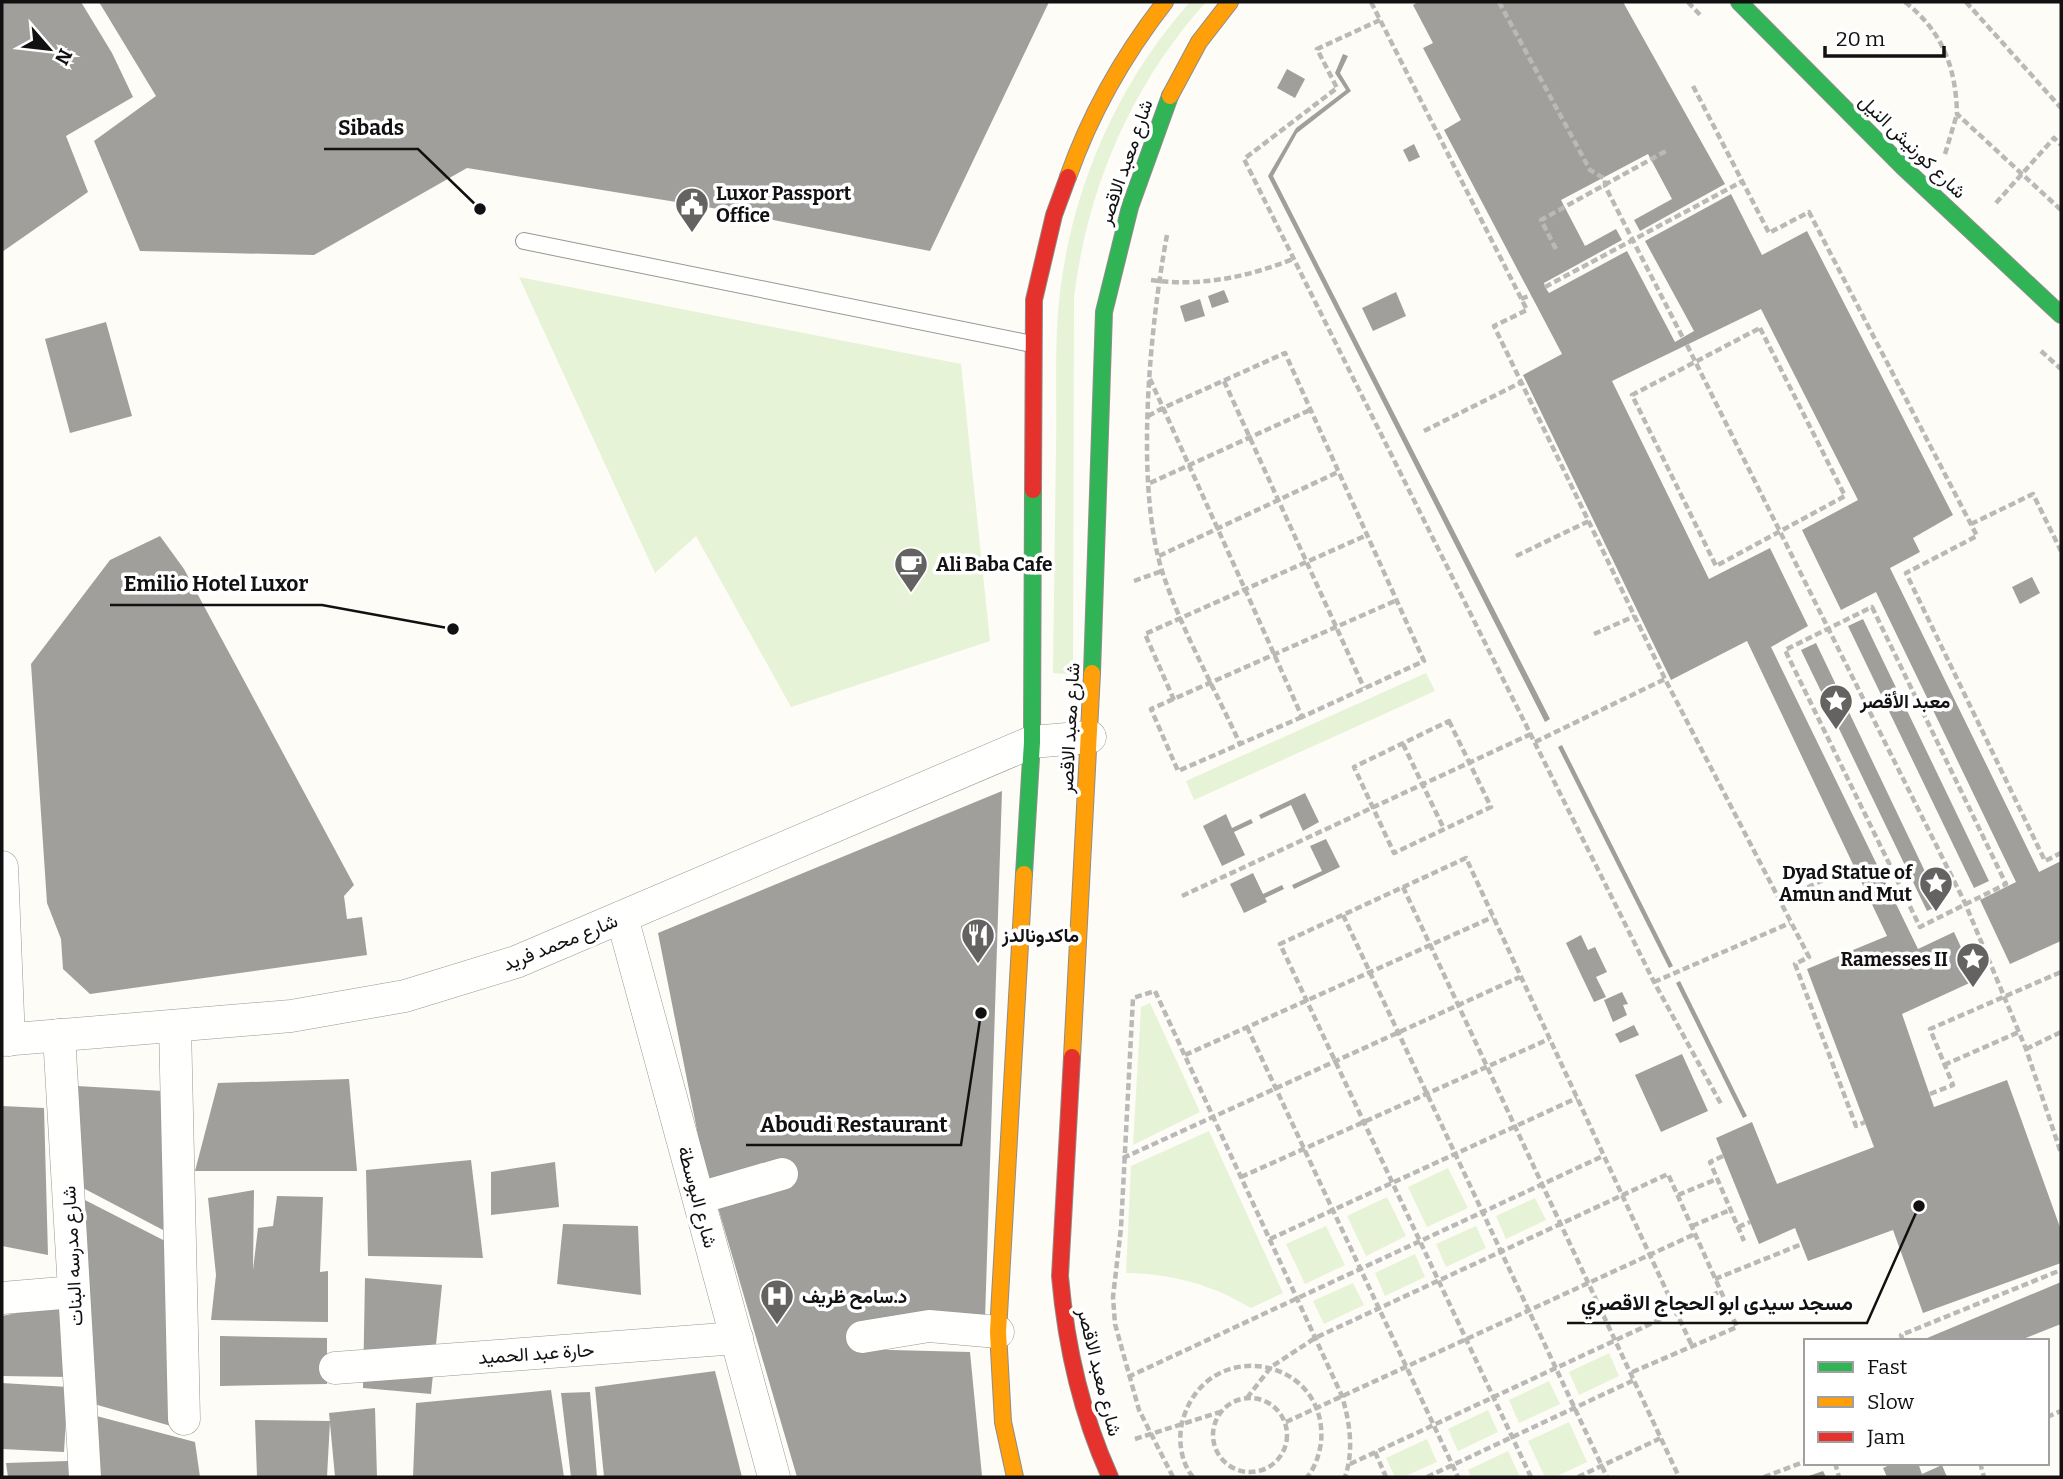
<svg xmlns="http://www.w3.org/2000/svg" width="2063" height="1479" font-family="Bitter,Vazirmatn,serif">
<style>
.green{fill:#e7f3d7}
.building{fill:#a19f9c}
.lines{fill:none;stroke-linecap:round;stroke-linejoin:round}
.lane-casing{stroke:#979795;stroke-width:18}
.street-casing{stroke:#979795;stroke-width:33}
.fast-casing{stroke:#8e8d8b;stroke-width:18}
.slow-casing{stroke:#8e8d8b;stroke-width:18}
.jam-casing{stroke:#8e8d8b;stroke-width:18}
.path{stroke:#b9b9b8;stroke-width:4.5;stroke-dasharray:7 3.5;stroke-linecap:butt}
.lane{stroke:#fffffe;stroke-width:16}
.street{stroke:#fffffe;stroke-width:32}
.fast{stroke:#30b455;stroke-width:16}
.slow{stroke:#ff9f0a;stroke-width:16}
.jam{stroke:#e5322d;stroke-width:16}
.labels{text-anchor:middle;stroke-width:7;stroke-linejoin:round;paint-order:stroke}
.street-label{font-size:19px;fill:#111;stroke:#fff}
.poi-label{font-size:19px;font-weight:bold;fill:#111;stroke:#fff;text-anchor:start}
.leader{fill:none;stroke:#111;stroke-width:2.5}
.callout-dot{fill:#111;stroke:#fff;stroke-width:2.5}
.callout-label{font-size:21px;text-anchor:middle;font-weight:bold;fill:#111;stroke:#fff;stroke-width:7;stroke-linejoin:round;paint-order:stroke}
</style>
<rect width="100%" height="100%" fill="#fdfcf7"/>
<!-- green -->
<g class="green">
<path d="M 1190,2 L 1206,2 C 1132,84 1087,188 1074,298 L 1073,675 L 1053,673 C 1054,597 1055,522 1056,446 C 1057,395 1054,342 1060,292 C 1073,185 1118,83 1190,2 Z"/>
<path d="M 519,277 L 961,364 L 990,641 L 791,707 L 696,536 L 655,573 Z"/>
<path d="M 1426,673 L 1435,691 L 1194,800 L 1186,781 Z"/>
<path d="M 1150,1003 L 1200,1112 L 1133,1145 L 1141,1007 Z"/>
<path d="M 1209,1131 L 1283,1293 L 1251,1308 C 1211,1284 1172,1274 1126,1273 L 1131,1166 Z"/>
<path d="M 1448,1168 L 1468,1208 L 1427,1227 L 1408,1187 Z"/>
<path d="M 1387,1197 L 1406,1236 L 1366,1256 L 1347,1216 Z"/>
<path d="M 1535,1198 L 1546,1220 L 1506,1239 L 1496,1216 Z"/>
<path d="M 1326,1226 L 1345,1265 L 1305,1284 L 1286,1244 Z"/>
<path d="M 1476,1226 L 1486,1248 L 1446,1267 L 1436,1244 Z"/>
<path d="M 1415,1254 L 1425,1277 L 1385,1296 L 1375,1273 Z"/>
<path d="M 1353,1283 L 1364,1305 L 1324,1324 L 1313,1301 Z"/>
<path d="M 1609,1353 L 1619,1376 L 1579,1395 L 1569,1372 Z"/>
<path d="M 1549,1381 L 1560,1404 L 1519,1423 L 1509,1400 Z"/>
<path d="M 1488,1410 L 1498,1432 L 1458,1451 L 1448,1429 Z"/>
<path d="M 1569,1422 L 1587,1462 L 1555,1477 L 1545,1477 L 1528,1441 Z"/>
<path d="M 1427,1439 L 1437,1462 L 1403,1477 L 1395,1477 L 1386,1458 Z"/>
<path d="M 1508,1451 L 1520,1477 L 1471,1477 L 1468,1470 Z"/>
</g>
<!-- building -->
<g class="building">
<path d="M 2,2 L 81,2 L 112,53 L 133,97 L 66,136 L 88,192 L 2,252 Z"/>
<path d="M 99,2 L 1049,2 L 930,251 L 707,207 L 467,168 L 314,255 L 140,251 L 94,141 L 156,96 Z"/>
<path d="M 1418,2 L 1623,2 L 1725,184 L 1640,231 L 1634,220 L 1672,199 L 1648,154 L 1561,200 L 1585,246 L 1616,229 L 1622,240 L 1544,283 L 1545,287 L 1549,293 L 1627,251 L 1675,342 L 1694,331 L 1645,241 L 1731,194 L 1762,255 L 1807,231 L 1953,515 L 1913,538 L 1920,552 L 1890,568 L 2039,872 L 2061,861 L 2061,941 L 2010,964 L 1980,900 L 2016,882 L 1876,592 L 1841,610 L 1802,530 L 1858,500 L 1761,309 L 1612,381 L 1709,579 L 1770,548 L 1808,626 L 1771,647 L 1918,949 L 1954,932 L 1976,980 L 1902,1014 L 1934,1107 L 2007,1080 L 2061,1230 L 2061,1263 L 1923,1313 L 1893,1230 L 1808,1261 L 1795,1228 L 1759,1244 L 1716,1138 L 1752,1122 L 1777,1184 L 1874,1147 L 1807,969 L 1887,936 L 1747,641 L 1671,680 L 1523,375 L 1562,354 L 1444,130 L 1461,120 L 1423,48 L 1433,43 L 1413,5 Z"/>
<path d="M 1343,54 L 1348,56 L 1340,73 L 1351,91 L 1297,133 L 1273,176 L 1550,719 L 1545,722 L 1268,176 L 1296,128 L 1346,90 L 1335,73 Z"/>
<path d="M 1287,69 L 1305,79 L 1295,98 L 1277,88 Z"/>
<path d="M 1414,144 L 1420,157 L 1409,162 L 1403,150 Z"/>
<path d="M 1224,290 L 1229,302 L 1212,308 L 1208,296 Z"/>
<path d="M 1396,292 L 1406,316 L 1373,331 L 1362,308 Z"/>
<path d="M 1200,299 L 1205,316 L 1185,322 L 1180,306 Z"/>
<path d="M 106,322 L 132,416 L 70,433 L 45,339 Z"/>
<path d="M 160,536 L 184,569 L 354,885 L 344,896 L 347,919 L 362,917 L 367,955 L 90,994 L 63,969 L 61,939 L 47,903 L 31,664 L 110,560 Z"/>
<path d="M 2032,577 L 2040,593 L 2020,604 L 2012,587 Z"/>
<path d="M 1863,619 L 1989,881 L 1974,888 L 1848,626 Z"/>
<path d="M 1816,643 L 1941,905 L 1927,911 L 1801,650 Z"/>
<path d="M 1562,745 L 1673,966 L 1669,968 L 1558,747 Z"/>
<path d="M 1002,791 L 985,1319 L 850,1329 L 852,1349 L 970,1352 L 982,1476 L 797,1477 L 717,1204 L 707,1181 L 658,933 Z"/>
<path d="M 1305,793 L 1319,822 L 1303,831 L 1291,805 L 1261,819 L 1259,815 Z"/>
<path d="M 1226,814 L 1232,828 L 1251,819 L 1253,823 L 1234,832 L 1245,855 L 1222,866 L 1203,826 Z"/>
<path d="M 1326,839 L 1340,867 L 1294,889 L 1292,885 L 1322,871 L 1310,846 Z"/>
<path d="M 1253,873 L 1263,894 L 1282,885 L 1284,889 L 1265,898 L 1267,902 L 1244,913 L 1230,884 Z"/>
<path d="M 1581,935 L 1588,950 L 1595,947 L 1607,972 L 1596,977 L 1606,997 L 1594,1002 L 1566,943 Z"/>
<path d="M 1680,981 L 1747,1116 L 1743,1118 L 1676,983 Z"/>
<path d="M 1622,992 L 1628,1004 L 1623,1005 L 1627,1015 L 1613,1022 L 1604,1000 Z"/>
<path d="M 1634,1025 L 1639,1035 L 1620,1043 L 1615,1034 Z"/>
<path d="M 1682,1054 L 1708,1111 L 1661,1132 L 1635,1075 Z"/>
<path d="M 349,1079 L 357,1171 L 195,1171 L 218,1083 Z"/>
<path d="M 77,1086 L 164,1091 L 163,1230 L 83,1188 Z"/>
<path d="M 2,1106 L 44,1108 L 48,1255 L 2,1246 Z"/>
<path d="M 471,1160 L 483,1258 L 368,1256 L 366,1170 Z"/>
<path d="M 555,1162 L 559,1207 L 491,1215 L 491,1172 Z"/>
<path d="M 254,1190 L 253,1270 L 258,1228 L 273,1226 L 277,1196 L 323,1197 L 320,1272 L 328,1271 L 328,1322 L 211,1320 L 216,1275 L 208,1198 Z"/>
<path d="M 79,1197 L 169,1243 L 171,1426 L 94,1404 Z"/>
<path d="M 563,1224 L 638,1226 L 641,1295 L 557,1284 Z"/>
<path d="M 365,1278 L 442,1285 L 431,1394 L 363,1388 Z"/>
<path d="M 2061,1282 L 2061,1324 L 2018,1341 L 1920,1341 Z"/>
<path d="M 65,1303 L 68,1377 L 2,1376 L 2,1316 Z"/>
<path d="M 220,1336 L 327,1338 L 327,1384 L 220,1386 Z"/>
<path d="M 715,1371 L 742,1477 L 604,1477 L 595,1387 Z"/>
<path d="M 2,1383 L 68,1387 L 64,1452 L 2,1449 Z"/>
<path d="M 551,1390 L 564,1477 L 413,1477 L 416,1403 Z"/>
<path d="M 590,1392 L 597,1477 L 571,1477 L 561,1393 Z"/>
<path d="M 375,1408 L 377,1477 L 335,1477 L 329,1413 Z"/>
<path d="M 89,1414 L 195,1442 L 200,1477 L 94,1477 Z"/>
<path d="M 255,1420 L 330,1421 L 327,1477 L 257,1477 Z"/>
<path d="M 68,1461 L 70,1477 L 8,1477 L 6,1463 Z"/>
<path d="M 1894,1463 L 1918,1463 L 1922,1474 L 1942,1465 L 1947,1477 L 1887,1477 L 1883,1468 Z"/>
<path d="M 1823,1471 L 1826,1477 L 1806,1477 Z"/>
</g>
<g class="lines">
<!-- lane casing -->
<g class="lane-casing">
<path id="lane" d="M 524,241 L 1032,344"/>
</g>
<!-- street casing -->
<g class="street-casing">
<g id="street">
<path d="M 2,867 L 9,1040"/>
<path d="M 622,917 L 774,1477"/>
<path d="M 175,1026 L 184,1419"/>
<path d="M 59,1035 L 85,1477"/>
<path d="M 2,1040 L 291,1016 L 405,996 L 516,962 L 1032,742 L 1090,737"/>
<path d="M 699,1198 L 782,1174"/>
<path d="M 2,1298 L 74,1292"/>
<path d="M 862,1337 L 929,1326 L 998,1332"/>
<path d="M 335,1368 L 737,1338"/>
</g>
</g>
<!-- fast casing -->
<g class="fast-casing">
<g id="fast">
<path d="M 1739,2 L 1903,167 L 2061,315"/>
<path d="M 1092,673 L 1104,312 L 1130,207 L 1170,96"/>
<path d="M 1024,874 L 1032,742 L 1033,490"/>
</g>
</g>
<!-- slow casing -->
<g class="slow-casing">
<g id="slow">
<path d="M 1170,96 L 1199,42 L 1230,2"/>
<path d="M 1068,177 C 1091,112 1123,56 1165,2"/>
<path d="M 1072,1057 L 1092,673"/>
<path d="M 1015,1477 L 1003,1422 L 998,1332 L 1024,874"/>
</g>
</g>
<!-- jam casing -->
<g class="jam-casing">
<g id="jam">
<path d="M 1033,490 L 1034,300 L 1054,215 L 1068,177"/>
<path d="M 1072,1057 L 1060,1276 C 1066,1346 1081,1413 1110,1477"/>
</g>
</g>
<!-- path -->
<g class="path">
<path d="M 1371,2 L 1527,310 L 1494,326 L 1665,679 L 1809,957 L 1795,964 L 1856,1126 L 1865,1122"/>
<path d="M 1499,2 L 1590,170 L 1605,179 L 1605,186 L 1683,338"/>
<path d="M 1688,2 L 1701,16"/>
<path d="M 1905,2 C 1942,31 1956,67 1957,114 L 2061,210"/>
<path d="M 1966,2 L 2061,108"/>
<path d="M 1380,20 L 1317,49 L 1337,88 L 1244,159 L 1654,982 L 1721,1104"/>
<path d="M 1693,86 L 1769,233 L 1809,212 L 1977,536 L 1906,573 L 2045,861 L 2061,853"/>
<path d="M 1945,154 L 1957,114"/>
<path d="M 1996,203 L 2054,138 L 2061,145"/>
<path d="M 1167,235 C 1150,326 1134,486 1163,574 C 1182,631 1215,689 1240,744"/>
<path d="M 1556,249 L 1541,220 L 1666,151"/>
<path d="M 1151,280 C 1200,287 1248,277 1293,259"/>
<path d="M 1545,287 L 1743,181"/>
<path d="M 1521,299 L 1531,295"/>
<path d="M 1760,328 L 1845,496 L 1716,566 L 1632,395 Z"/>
<path d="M 1687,345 L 1965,903 L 2026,1049 L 2061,1153"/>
<path d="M 2041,351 L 2061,369"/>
<path d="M 1224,381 L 1364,688"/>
<path d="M 1148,416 L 1163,408 L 1285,353 L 1424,661 L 1302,717 C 1252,604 1201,492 1150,379"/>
<path d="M 1424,431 L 1522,382"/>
<path d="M 1150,483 L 1310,410"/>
<path d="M 1971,524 L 2033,494 L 2061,551"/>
<path d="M 1159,556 L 1338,472"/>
<path d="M 1516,556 L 1589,521"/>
<path d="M 1134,581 L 1162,571"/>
<path d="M 1872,607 L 2006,884 L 1920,927 L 1785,650 Z"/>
<path d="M 1594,634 L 1635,616"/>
<path d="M 1174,700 L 1145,634 L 1367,535"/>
<path d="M 1302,717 L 1178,771 L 1151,709 L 1397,600"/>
<path d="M 1449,721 L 1491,807 L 1394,853 L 1354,767 Z"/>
<path d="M 1535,742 L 1665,679"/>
<path d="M 1403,744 L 1444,829"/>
<path d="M 1403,887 L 1679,1477"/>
<path d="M 1182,896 L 1531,734"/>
<path d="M 1779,901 L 1848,868"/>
<path d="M 1343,915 L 1607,1477"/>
<path d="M 1654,982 L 1790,923"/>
<path d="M 1247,1027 L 1458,1477"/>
<path d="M 2026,1049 L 2061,1032"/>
<path d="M 1185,1055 L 1493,917"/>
<path d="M 1944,1065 L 2019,1032"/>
<path d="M 1930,1094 L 1953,1085 L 1930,1029 L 2061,972"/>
<path d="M 1723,1156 L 1710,1162 L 1744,1241"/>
<path d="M 1123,1158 L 1520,977"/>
<path d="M 1241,1177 L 1549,1039"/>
<path d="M 1678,1195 L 1717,1179"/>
<path d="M 1692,1226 L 1730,1210"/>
<path d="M 1738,1227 L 1750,1222"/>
<path d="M 1270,1239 L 1577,1098"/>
<path d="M 1715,1279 L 1802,1244"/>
<path d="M 1903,1341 L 1901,1335 L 2061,1270"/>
<path d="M 1128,1377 L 1603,1156"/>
<circle cx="1250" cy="1435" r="37"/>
<path d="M 1247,1398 L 1271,1367 L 1315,1338 L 1668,1174 L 1737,1327 L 1630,1373"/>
<path d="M 2047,1417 L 2061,1411"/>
<path d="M 1286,1422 L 1695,1234"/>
<path d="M 1135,1439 L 1220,1412"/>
<path d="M 1375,1452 L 1386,1477"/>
<path d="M 1835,1463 L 1839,1477"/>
<path d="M 1980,1463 L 1984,1477"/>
<path d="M 1350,1464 L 1721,1291"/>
<path d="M 1173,1477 L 1139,1410 L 1115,1324 L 1113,1297 L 1121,1228 L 1133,998 L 1155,991 L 1342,1396 C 1350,1423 1354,1451 1345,1477"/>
<path d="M 1193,1477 C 1180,1462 1177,1435 1184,1416 C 1211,1335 1329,1358 1321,1443 C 1319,1455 1315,1468 1307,1477"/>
<path d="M 1427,1477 L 1634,1380"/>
<path d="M 1531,1477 L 1280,944 L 1466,858 L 1692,1346"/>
<path d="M 1578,1477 L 1661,1438"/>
<path d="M 1764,1477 L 1806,1461"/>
</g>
<!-- lane -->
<use href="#lane" class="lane"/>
<!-- street -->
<use href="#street" class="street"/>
<!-- fast -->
<use href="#fast" class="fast"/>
<!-- slow -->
<use href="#slow" class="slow"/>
<!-- jam -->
<use href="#jam" class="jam"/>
</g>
<!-- icons -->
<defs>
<g id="civic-pin" transform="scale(1.75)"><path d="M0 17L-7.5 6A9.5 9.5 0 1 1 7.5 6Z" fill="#646362" stroke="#fff"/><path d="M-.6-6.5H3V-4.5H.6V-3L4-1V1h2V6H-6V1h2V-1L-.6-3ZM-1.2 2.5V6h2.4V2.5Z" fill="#fff"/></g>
<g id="cafe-pin" transform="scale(1.75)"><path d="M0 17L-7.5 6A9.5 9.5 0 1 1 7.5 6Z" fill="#646362" stroke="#fff"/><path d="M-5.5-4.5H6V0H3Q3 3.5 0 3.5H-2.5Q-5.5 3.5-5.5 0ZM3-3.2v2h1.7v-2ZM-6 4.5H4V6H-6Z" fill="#fff"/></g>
<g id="sight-pin" transform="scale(1.75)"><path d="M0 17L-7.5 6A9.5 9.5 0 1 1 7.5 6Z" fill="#646362" stroke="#fff"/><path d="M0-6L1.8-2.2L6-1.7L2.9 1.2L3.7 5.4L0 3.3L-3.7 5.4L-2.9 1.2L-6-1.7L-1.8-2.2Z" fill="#fff"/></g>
<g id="restaurant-pin" transform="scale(1.75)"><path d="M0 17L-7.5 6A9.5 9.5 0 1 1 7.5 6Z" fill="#646362" stroke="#fff"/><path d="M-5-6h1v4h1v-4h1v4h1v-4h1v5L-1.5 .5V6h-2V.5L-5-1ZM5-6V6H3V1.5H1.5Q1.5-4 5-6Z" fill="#fff"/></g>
<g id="hospital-pin" transform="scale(1.75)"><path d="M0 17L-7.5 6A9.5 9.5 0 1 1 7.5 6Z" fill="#646362" stroke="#fff"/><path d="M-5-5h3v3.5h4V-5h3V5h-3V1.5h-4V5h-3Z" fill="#fff"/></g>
</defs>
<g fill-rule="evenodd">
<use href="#civic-pin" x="692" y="204"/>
<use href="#cafe-pin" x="911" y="564"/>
<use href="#sight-pin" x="1836" y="701"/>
<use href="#sight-pin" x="1936" y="883"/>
<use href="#restaurant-pin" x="978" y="935"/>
<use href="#sight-pin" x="1973" y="959"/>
<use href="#hospital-pin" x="777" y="1296"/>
</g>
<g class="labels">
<!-- street labels -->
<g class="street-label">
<text transform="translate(1913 146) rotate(44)" y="7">شارع كورنيش النيل</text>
<text transform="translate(1125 162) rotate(-71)" y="7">شارع معبد الاقصر</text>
<text transform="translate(1069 728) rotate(-87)" y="7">شارع معبد الاقصر</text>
<text transform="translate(560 942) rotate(-22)" y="7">شارع محمد فريد</text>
<text transform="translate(698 1197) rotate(75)" y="7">شارع البوسطة</text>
<text transform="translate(72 1256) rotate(-93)" y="7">شارع مدرسه البنات</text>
<text transform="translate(536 1353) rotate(-4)" y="7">حارة عبد الحميد</text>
<text transform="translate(1100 1372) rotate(76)" y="7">شارع معبد الاقصر</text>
</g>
<!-- poi labels -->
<g class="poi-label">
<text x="716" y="200">Luxor Passport<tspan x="716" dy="22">Office</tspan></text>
<text x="936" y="571">Ali Baba Cafe</text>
<text x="1860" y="708">معبد الأقصر</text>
<text x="1912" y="879" text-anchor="end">Dyad Statue of<tspan x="1912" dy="22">Amun and Mut</tspan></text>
<text x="1002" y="942">ماكدونالدز</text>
<text x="1948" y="966" text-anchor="end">Ramesses II</text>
<text x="802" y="1303">د.سامح ظريف</text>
</g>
</g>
<!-- callouts -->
<path class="leader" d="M480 209L418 149H324M453 629L322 605H110M981 1013L961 1145H746M1919 1206L1867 1323H1567"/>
<g class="callout-dot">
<circle cx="480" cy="209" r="7"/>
<circle cx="453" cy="629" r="7"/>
<circle cx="981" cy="1013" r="7"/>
<circle cx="1919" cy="1206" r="7"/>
</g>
<g class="callout-label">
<text x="371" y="135">Sibads</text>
<text x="216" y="591">Emilio Hotel Luxor</text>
<text x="854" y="1132">Aboudi Restaurant</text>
<text x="1717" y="1310">مسجد سيدى ابو الحجاج الاقصري</text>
</g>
<!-- border -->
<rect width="2063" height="1479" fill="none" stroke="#111111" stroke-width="7"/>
<!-- legend -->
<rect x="1804" y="1339" width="245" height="126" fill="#ffffff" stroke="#a0a0a0" stroke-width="2"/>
<rect x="1818" y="1362" width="35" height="10" fill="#30b455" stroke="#a0a0a0" stroke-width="2"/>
<text x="1867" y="1374" font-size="21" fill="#111111">Fast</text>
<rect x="1818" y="1397" width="35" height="10" fill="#ff9f0a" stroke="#a0a0a0" stroke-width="2"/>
<text x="1867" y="1409" font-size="21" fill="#111111">Slow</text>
<rect x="1818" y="1432" width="35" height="10" fill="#e5322d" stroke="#a0a0a0" stroke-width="2"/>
<text x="1867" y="1444" font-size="21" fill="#111111">Jam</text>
<!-- north arrow -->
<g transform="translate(49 49) rotate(118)" stroke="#ffffff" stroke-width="5" paint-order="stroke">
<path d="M0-5L12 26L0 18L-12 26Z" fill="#111111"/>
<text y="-10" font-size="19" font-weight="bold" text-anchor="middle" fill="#111111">N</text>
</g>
<!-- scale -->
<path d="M1825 46v10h119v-10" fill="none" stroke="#111111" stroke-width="3.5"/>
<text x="1836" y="46" font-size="21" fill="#111111" stroke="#ffffff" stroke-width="5" paint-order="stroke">20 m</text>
</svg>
